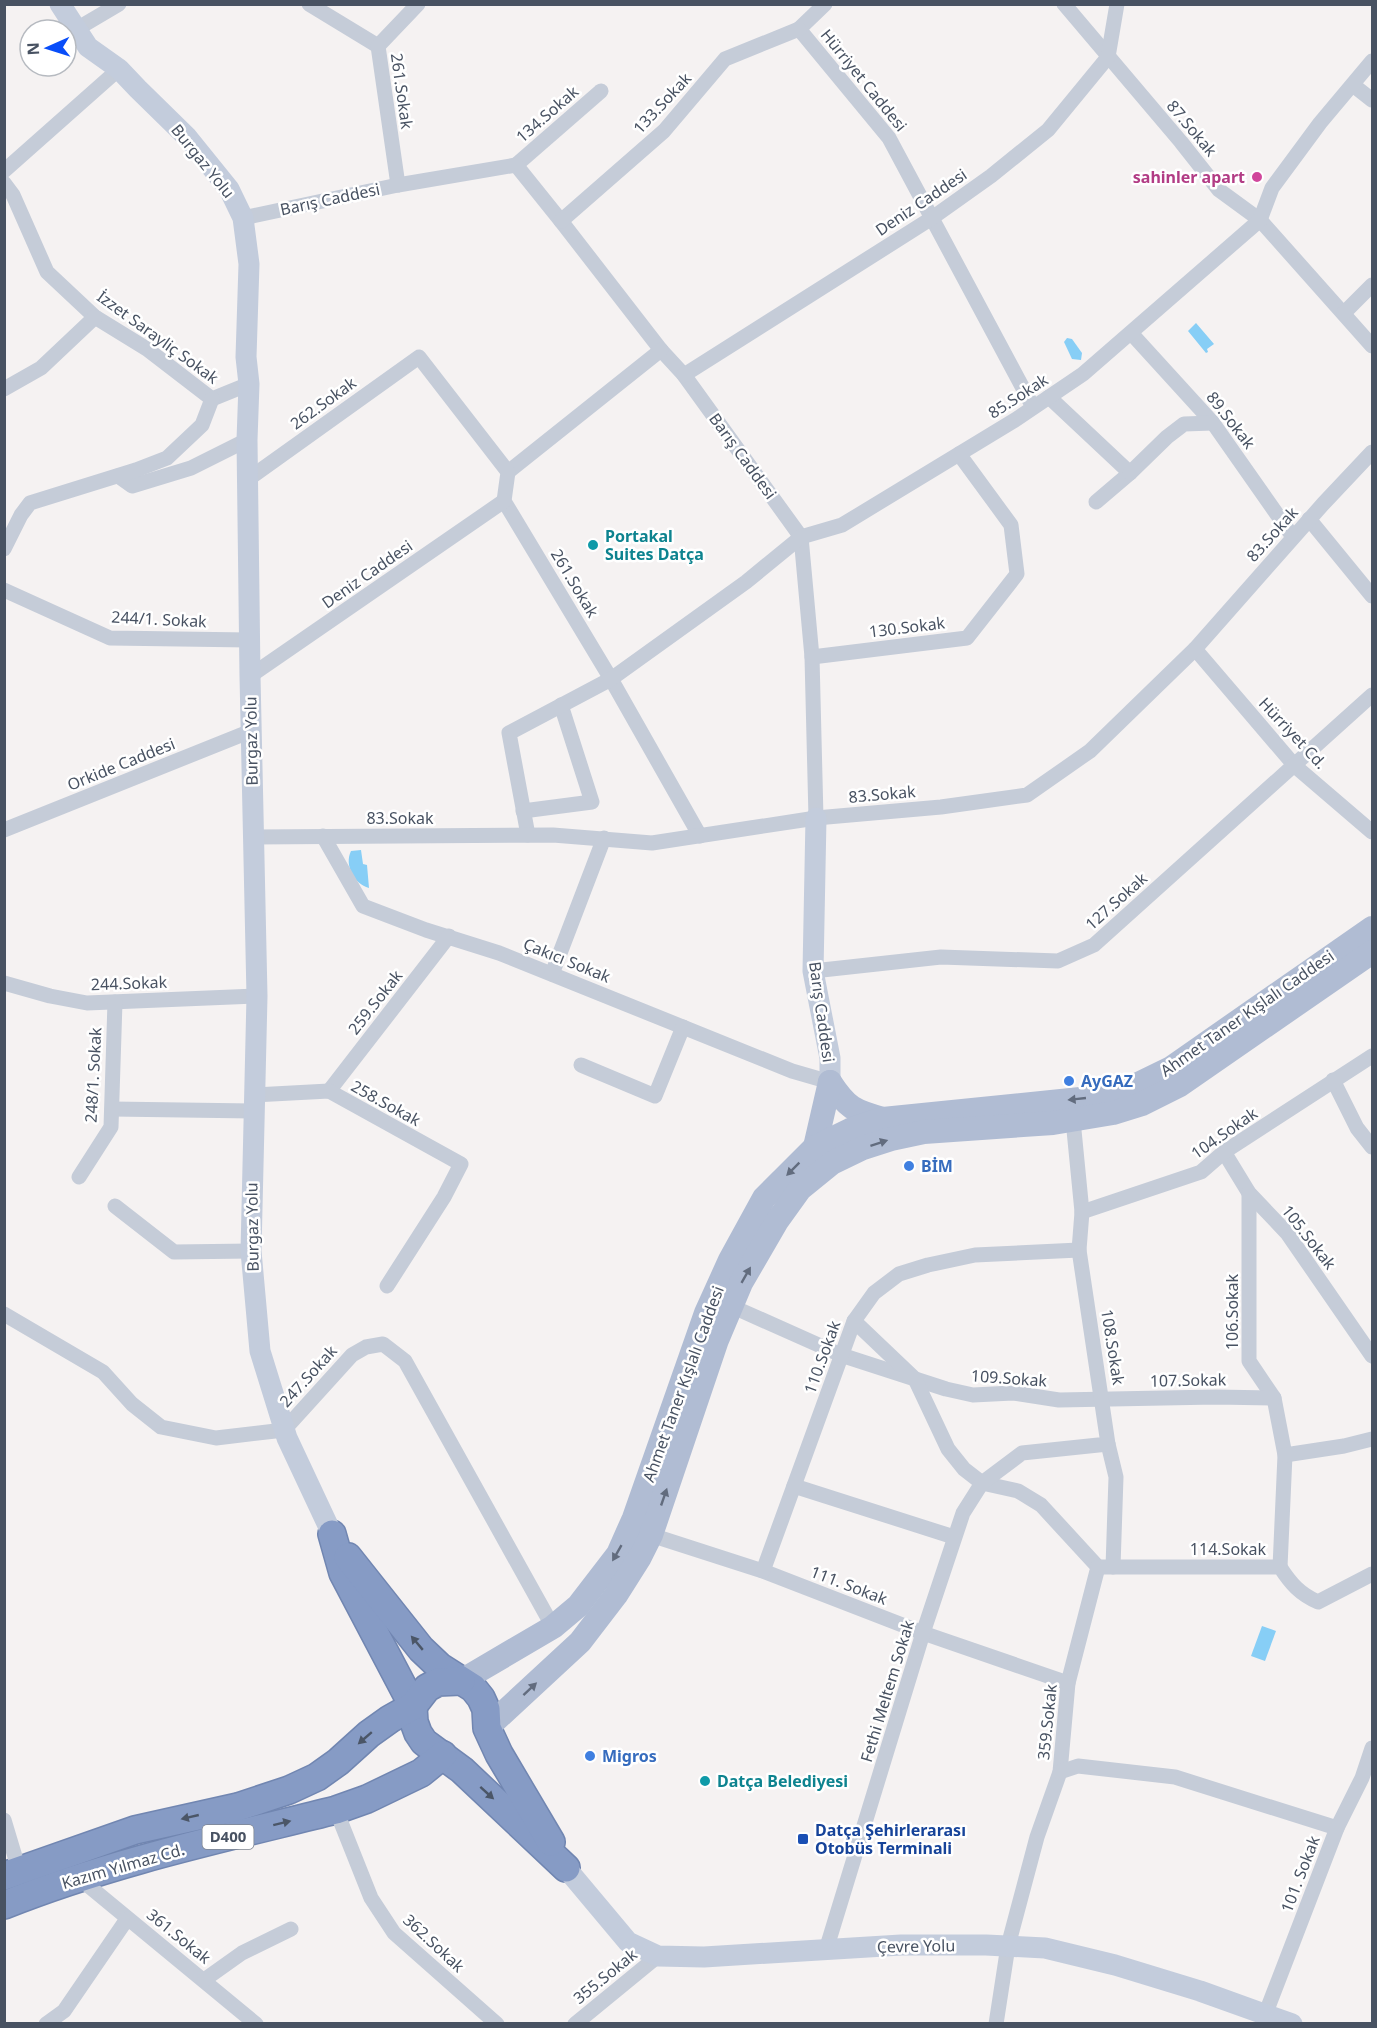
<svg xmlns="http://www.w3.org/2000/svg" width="1377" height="2028" font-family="'Noto Sans',sans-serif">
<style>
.water{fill:#87cef6}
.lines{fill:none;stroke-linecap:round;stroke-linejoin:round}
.highway-casing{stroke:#7186b1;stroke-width:30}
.street{stroke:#c5ccd8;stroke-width:15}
.secondary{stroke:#c3ccdc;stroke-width:21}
.primary{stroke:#b0bcd3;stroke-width:24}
.highway{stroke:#869bc5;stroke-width:27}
.oneway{fill:#626c7e}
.oneway2{fill:#4b5667}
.hotel-dot{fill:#d1479c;stroke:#fff;stroke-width:2}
.culture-dot{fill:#0f9aa8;stroke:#fff;stroke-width:2}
.shop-dot{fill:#3f7fe0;stroke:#fff;stroke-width:2}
.transit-dot{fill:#1a4fb4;stroke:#fff;stroke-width:2}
.labels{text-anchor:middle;stroke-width:5;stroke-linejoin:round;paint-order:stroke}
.shield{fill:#fff;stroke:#7f8691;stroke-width:1.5}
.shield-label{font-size:15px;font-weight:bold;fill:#485262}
.street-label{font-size:16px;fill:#485262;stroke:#fff}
.hotel-label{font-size:16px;font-weight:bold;fill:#b23c85;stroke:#fff;text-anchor:end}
.culture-label{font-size:16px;font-weight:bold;fill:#0d838f;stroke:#fff;text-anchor:start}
.shop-label{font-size:16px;font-weight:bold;fill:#366cbe;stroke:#fff;text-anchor:start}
.transit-label{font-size:16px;font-weight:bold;fill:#164399;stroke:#fff;text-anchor:start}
</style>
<rect width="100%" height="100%" fill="#f5f2f2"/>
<!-- water -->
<g class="water">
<path d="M 1196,323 L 1214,344 L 1207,349 L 1208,352 L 1206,353 L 1188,331 Z"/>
<path d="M 1067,338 L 1072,339 L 1082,353 L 1081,360 L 1072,359 L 1064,342 Z"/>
<path d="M 361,850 L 363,864 L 367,865 L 369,888 C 354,884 344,865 351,851 Z"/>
<path d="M 1262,1626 L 1276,1631 L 1265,1661 L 1251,1656 Z"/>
</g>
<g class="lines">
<!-- highway casing -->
<g class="highway-casing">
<g id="highway">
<path d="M 332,1534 L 343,1573 L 413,1706 L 414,1722 L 418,1733 L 424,1742 L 462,1770 L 566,1868"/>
<path d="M 348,1557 L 421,1649 L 440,1667 L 473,1688 L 481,1698 L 486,1709 L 487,1728 L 499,1754 L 551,1842"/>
<path d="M 4,1876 L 135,1830 L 238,1807 L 289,1790 L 317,1777 L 338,1762 L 369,1734 L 390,1719 L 413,1706 L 427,1688 L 438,1682 L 461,1681"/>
<path d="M 4,1905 C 112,1862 224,1838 336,1810 L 367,1799 L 421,1773 L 443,1755"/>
</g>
</g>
<!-- street -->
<g class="street">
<path d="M 309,4 L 378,46 L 398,185"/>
<path d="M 825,4 L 799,29 L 889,138 L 1033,407"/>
<path d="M 1064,4 L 1181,142 L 1219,190 L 1260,220 L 1372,346"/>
<path d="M 75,30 L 119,4"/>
<path d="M 378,46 L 418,4"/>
<path d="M 1353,85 L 1372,100"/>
<path d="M 516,165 L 601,91"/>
<path d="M 4,171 L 119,69"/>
<path d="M 4,183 L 13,195 L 47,272 L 95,317 L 147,349 L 212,399 L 249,384"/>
<path d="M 243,218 L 398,185 L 516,165 L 561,221 L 661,350 L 684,375 L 801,537 L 812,657 L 816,818"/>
<path d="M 561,221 L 664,131 L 725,59 L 799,29"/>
<path d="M 1344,313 L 1372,285"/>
<path d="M 1131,333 L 1213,423 L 1293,537"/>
<path d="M 684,375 L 932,218 L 991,176 L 1048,130 L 1108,57 L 1117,4"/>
<path d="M 4,389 L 41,368 L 95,317"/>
<path d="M 1049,397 L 1130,473 L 1096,502"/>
<path d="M 508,472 L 661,350"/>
<path d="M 1130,473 L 1167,437 L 1184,424 L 1213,423"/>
<path d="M 118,476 L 132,486 L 191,468 L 247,440"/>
<path d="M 247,480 L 419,357 L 508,472 L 504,501 L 611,679 L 700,836"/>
<path d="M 1309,519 L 1372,596"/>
<path d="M 4,549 L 21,515 L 30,503 L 136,470 L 167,458 L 202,425 L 212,399"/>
<path d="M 4,590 L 110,638 L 249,640"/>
<path d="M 1195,649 L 1295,766 L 1372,832"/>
<path d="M 812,657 L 967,638 L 1017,574 L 1011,525 L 959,454"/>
<path d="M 250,676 L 504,501"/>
<path d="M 523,811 L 592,802 L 561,705"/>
<path d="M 4,830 L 251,731"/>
<path d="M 528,835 L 509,733 L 611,679 L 746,582 L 801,537 L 842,525 L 1015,420 L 1083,374 L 1260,220 L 1272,188 L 1320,123 L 1372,61"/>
<path d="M 323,836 L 363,906 L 426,930 L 499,953 L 792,1071 L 830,1082"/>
<path d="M 254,837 L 553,835 L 652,843 L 816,818 L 941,807 L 1027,795 L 1090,751 L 1195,649 L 1323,504 L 1372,452"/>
<path d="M 813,971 L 941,957 L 1058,961 L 1094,945 L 1372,695"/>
<path d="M 552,974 L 604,838"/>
<path d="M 4,983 L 50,996 L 87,1003 L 257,996"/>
<path d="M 581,1065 L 655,1096 L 683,1027"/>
<path d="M 1333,1080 L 1357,1128 L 1372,1147"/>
<path d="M 329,1091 L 449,936"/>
<path d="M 253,1095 L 329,1091 L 461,1164 L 444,1197 L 387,1286"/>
<path d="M 112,1109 L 253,1111"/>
<path d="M 1224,1152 L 1249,1193 L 1287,1233 L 1372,1356"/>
<path d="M 79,1177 L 111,1127 L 115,1002"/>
<path d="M 1249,1193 L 1249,1361 L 1274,1398 L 1285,1455 L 1280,1567"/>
<path d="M 115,1206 L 174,1252 L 251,1251"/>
<path d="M 1082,1212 L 1201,1172 L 1224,1152 L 1372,1056"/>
<path d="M 731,1306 L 841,1355 L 946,1389 L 973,1395 L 1013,1393 L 1059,1400 L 1216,1397 L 1274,1398"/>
<path d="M 4,1314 L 103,1372 L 132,1404 L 161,1427 L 216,1438 L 284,1430 L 352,1355 L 366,1347 L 383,1344 L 405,1361 L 553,1627"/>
<path d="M 854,1321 L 915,1379 L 948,1449 L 964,1469 L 982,1483 L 1018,1491 L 1041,1505 L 1098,1567 L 1068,1683 L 1060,1772 L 1037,1837 L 1008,1946 L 996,2024"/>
<path d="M 1108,1444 L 1116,1477 L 1113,1567"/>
<path d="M 1285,1455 L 1344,1446 L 1372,1439"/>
<path d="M 794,1486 L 954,1537"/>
<path d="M 651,1535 L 763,1571 L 923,1633 L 1068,1683"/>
<path d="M 1098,1567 L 1280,1567 C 1291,1584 1300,1594 1318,1602 L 1372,1574"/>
<path d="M 763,1571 L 854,1321 L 874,1293 L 899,1274 L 928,1265 L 975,1255 L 1079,1250"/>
<path d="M 1060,1772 L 1078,1766 L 1175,1777 L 1337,1828"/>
<path d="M 336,1810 L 371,1898 L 394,1933 L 497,2024"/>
<path d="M 4,1820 L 19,1870"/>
<path d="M 79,1878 L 256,2024"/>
<path d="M 826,1950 L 923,1633 L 963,1513 L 982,1483 L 1022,1453 L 1108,1444 L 1079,1250 L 1082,1212 L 1073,1120"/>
<path d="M 204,1980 L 242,1953 L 291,1929"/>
<path d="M 1265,2015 L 1337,1828 L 1362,1778 L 1372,1748"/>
<path d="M 46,2024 L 64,2011 L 127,1919"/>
<path d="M 575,2024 L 658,1956"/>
</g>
<!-- secondary -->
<g class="secondary">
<path d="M 60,4 L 88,47 L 119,69 L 138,89 L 187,137 L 229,189 L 243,218 L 249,264 L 246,357 L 249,384 L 247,440 L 250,676 L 257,996 L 251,1251 L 260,1351 L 287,1438 L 332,1534"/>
<path d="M 816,818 L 813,971 L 830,1058 L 830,1082"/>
<path d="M 566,1868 L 628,1942 L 658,1956 L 704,1957 L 901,1945 L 986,1945 L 1045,1948 L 1115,1965 L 1200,1991 L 1292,2024"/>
</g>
<!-- primary -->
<g class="primary">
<path d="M 830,1082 C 847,1108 854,1111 883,1119"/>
<path d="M 815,1147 L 830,1082"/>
<path d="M 461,1681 L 553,1627 L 578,1606 L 618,1554 L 634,1518 L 706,1313 L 730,1260 L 764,1198 L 815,1147 L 850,1130 L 883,1119 L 1090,1098 L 1113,1093 L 1132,1087 L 1171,1068 L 1372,928"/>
<path d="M 487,1728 L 580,1642 L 616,1595 L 640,1557 L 651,1535 L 717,1340 L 741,1283 L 777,1221 L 800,1189 L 832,1163 L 863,1148 L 891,1139 L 924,1132 L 1053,1123 L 1113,1113 L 1142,1104 L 1180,1085 L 1372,952"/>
</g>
<!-- highway -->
<use href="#highway" class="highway"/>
</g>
<!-- one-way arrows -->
<defs><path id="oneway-solid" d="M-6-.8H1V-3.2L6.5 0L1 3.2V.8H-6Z" transform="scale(1.5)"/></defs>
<g class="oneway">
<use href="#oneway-solid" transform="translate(1077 1099) rotate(174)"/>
<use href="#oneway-solid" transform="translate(879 1143) rotate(-18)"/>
<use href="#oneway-solid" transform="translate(793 1169) rotate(135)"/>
<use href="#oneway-solid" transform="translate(746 1275) rotate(-60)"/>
<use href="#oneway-solid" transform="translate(664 1497) rotate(-71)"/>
<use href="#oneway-solid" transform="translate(617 1553) rotate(120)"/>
<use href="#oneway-solid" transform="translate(530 1689) rotate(-43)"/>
</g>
<g class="oneway2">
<use href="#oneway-solid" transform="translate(417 1643) rotate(-130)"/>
<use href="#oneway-solid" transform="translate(365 1738) rotate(139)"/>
<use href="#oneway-solid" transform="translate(487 1793) rotate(42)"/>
<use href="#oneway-solid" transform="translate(190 1817) rotate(167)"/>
<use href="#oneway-solid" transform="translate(282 1823) rotate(-14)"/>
</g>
<!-- markers -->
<circle class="hotel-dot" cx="1257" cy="177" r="6"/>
<g class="culture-dot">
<circle cx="593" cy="545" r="6"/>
<circle cx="705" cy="1781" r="6"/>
</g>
<g class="shop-dot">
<circle cx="1069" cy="1081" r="6"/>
<circle cx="909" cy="1166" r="6"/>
<circle cx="590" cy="1756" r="6"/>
</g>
<rect class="transit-dot" x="797" y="1833" width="12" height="12" rx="3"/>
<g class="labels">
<!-- shield labels -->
<rect class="shield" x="202.5" y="1825" width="51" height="24" rx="4.5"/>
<g class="shield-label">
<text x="228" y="1842">D400</text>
</g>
<!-- street labels -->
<g class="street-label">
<text transform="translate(864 80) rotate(51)" y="6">Hürriyet Caddesi</text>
<text transform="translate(402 91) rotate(82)" y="6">261.Sokak</text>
<text transform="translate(662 103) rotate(-47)" y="6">133.Sokak</text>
<text transform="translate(547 114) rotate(-41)" y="6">134.Sokak</text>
<text transform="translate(1192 128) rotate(50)" y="6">87.Sokak</text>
<text transform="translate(203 161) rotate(51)" y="6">Burgaz Yolu</text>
<text transform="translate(330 199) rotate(-12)" y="6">Barış Caddesi</text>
<text transform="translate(921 202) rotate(-34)" y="6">Deniz Caddesi</text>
<text transform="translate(158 337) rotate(36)" y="6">İzzet Sarayliç Sokak</text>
<text transform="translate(1018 396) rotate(-33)" y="6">85.Sokak</text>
<text transform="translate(323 403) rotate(-36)" y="6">262.Sokak</text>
<text transform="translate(1231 420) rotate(52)" y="6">89.Sokak</text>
<text transform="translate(743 456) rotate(54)" y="6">Barış Caddesi</text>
<text transform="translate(1272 534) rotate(-48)" y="6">83.Sokak</text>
<text transform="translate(367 574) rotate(-35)" y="6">Deniz Caddesi</text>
<text transform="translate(575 583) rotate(59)" y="6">261.Sokak</text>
<text transform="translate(159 619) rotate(3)" y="6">244/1. Sokak</text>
<text transform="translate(907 627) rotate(-7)" y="6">130.Sokak</text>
<text transform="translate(1293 733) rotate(47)" y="6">Hürriyet Cd.</text>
<text transform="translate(251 741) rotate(-91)" y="6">Burgaz Yolu</text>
<text transform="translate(121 764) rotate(-22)" y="6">Orkide Caddesi</text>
<text transform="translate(882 794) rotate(-5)" y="6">83.Sokak</text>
<text x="400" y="824">83.Sokak</text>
<text transform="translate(1116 901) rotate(-42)" y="6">127.Sokak</text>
<text transform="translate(567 960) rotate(22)" y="6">Çakıcı Sokak</text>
<text transform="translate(129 983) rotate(-2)" y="6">244.Sokak</text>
<text transform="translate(375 1002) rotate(-52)" y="6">259.Sokak</text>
<text transform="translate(822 1012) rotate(82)" y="6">Barış Caddesi</text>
<text transform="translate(1247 1013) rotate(-35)" y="6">Ahmet Taner Kışlalı Caddesi</text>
<text transform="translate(93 1075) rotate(-87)" y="6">248/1. Sokak</text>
<text transform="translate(386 1103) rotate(29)" y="6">258.Sokak</text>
<text transform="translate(1224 1133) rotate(-35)" y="6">104.Sokak</text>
<text transform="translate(252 1227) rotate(-91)" y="6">Burgaz Yolu</text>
<text transform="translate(1309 1237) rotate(52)" y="6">105.Sokak</text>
<text transform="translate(1232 1312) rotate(-90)" y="6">106.Sokak</text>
<text transform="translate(1113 1347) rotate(81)" y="6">108.Sokak</text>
<text transform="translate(822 1357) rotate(-70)" y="6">110.Sokak</text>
<text transform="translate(308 1376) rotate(-48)" y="6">247.Sokak</text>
<text transform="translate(1009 1378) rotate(4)" y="6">109.Sokak</text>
<text transform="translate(1188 1380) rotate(-1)" y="6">107.Sokak</text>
<text transform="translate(683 1384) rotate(-70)" y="6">Ahmet Taner Kışlalı Caddesi</text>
<text x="1228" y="1555">114.Sokak</text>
<text transform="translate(849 1585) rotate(21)" y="6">111. Sokak</text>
<text transform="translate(887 1691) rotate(-73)" y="6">Fethi Meltem Sokak</text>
<text transform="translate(1047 1722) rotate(-84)" y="6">359.Sokak</text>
<text transform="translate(123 1866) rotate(-16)" y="6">Kazım Yılmaz Cd.</text>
<text transform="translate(1300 1874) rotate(-69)" y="6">101. Sokak</text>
<text transform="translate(179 1936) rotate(39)" y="6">361.Sokak</text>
<text transform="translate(434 1943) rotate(43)" y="6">362.Sokak</text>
<text transform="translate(916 1946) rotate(-1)" y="6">Çevre Yolu</text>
<text transform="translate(605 1976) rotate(-39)" y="6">355.Sokak</text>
</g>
<!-- hotel labels -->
<g class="hotel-label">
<text x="1245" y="183">sahinler apart</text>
</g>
<!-- culture labels -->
<g class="culture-label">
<text x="605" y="542">Portakal<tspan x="605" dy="18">Suites Datça</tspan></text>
<text x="717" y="1787">Datça Belediyesi</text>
</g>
<!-- shop labels -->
<g class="shop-label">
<text x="1081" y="1087">AyGAZ</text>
<text x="921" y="1172">BİM</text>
<text x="602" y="1762">Migros</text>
</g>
<!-- transit labels -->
<g class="transit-label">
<text x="815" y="1836">Datça Şehirlerarası<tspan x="815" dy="18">Otobüs Terminali</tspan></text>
</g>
</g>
<!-- border -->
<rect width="1377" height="2028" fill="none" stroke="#485262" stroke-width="12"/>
<!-- north arrow -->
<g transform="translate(48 48) rotate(267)"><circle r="28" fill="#ffffff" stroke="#b6bac0" stroke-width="1.5"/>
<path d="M0-4.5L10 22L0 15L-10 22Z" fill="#084df9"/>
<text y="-9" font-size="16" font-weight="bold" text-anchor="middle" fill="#485262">N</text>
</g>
</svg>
